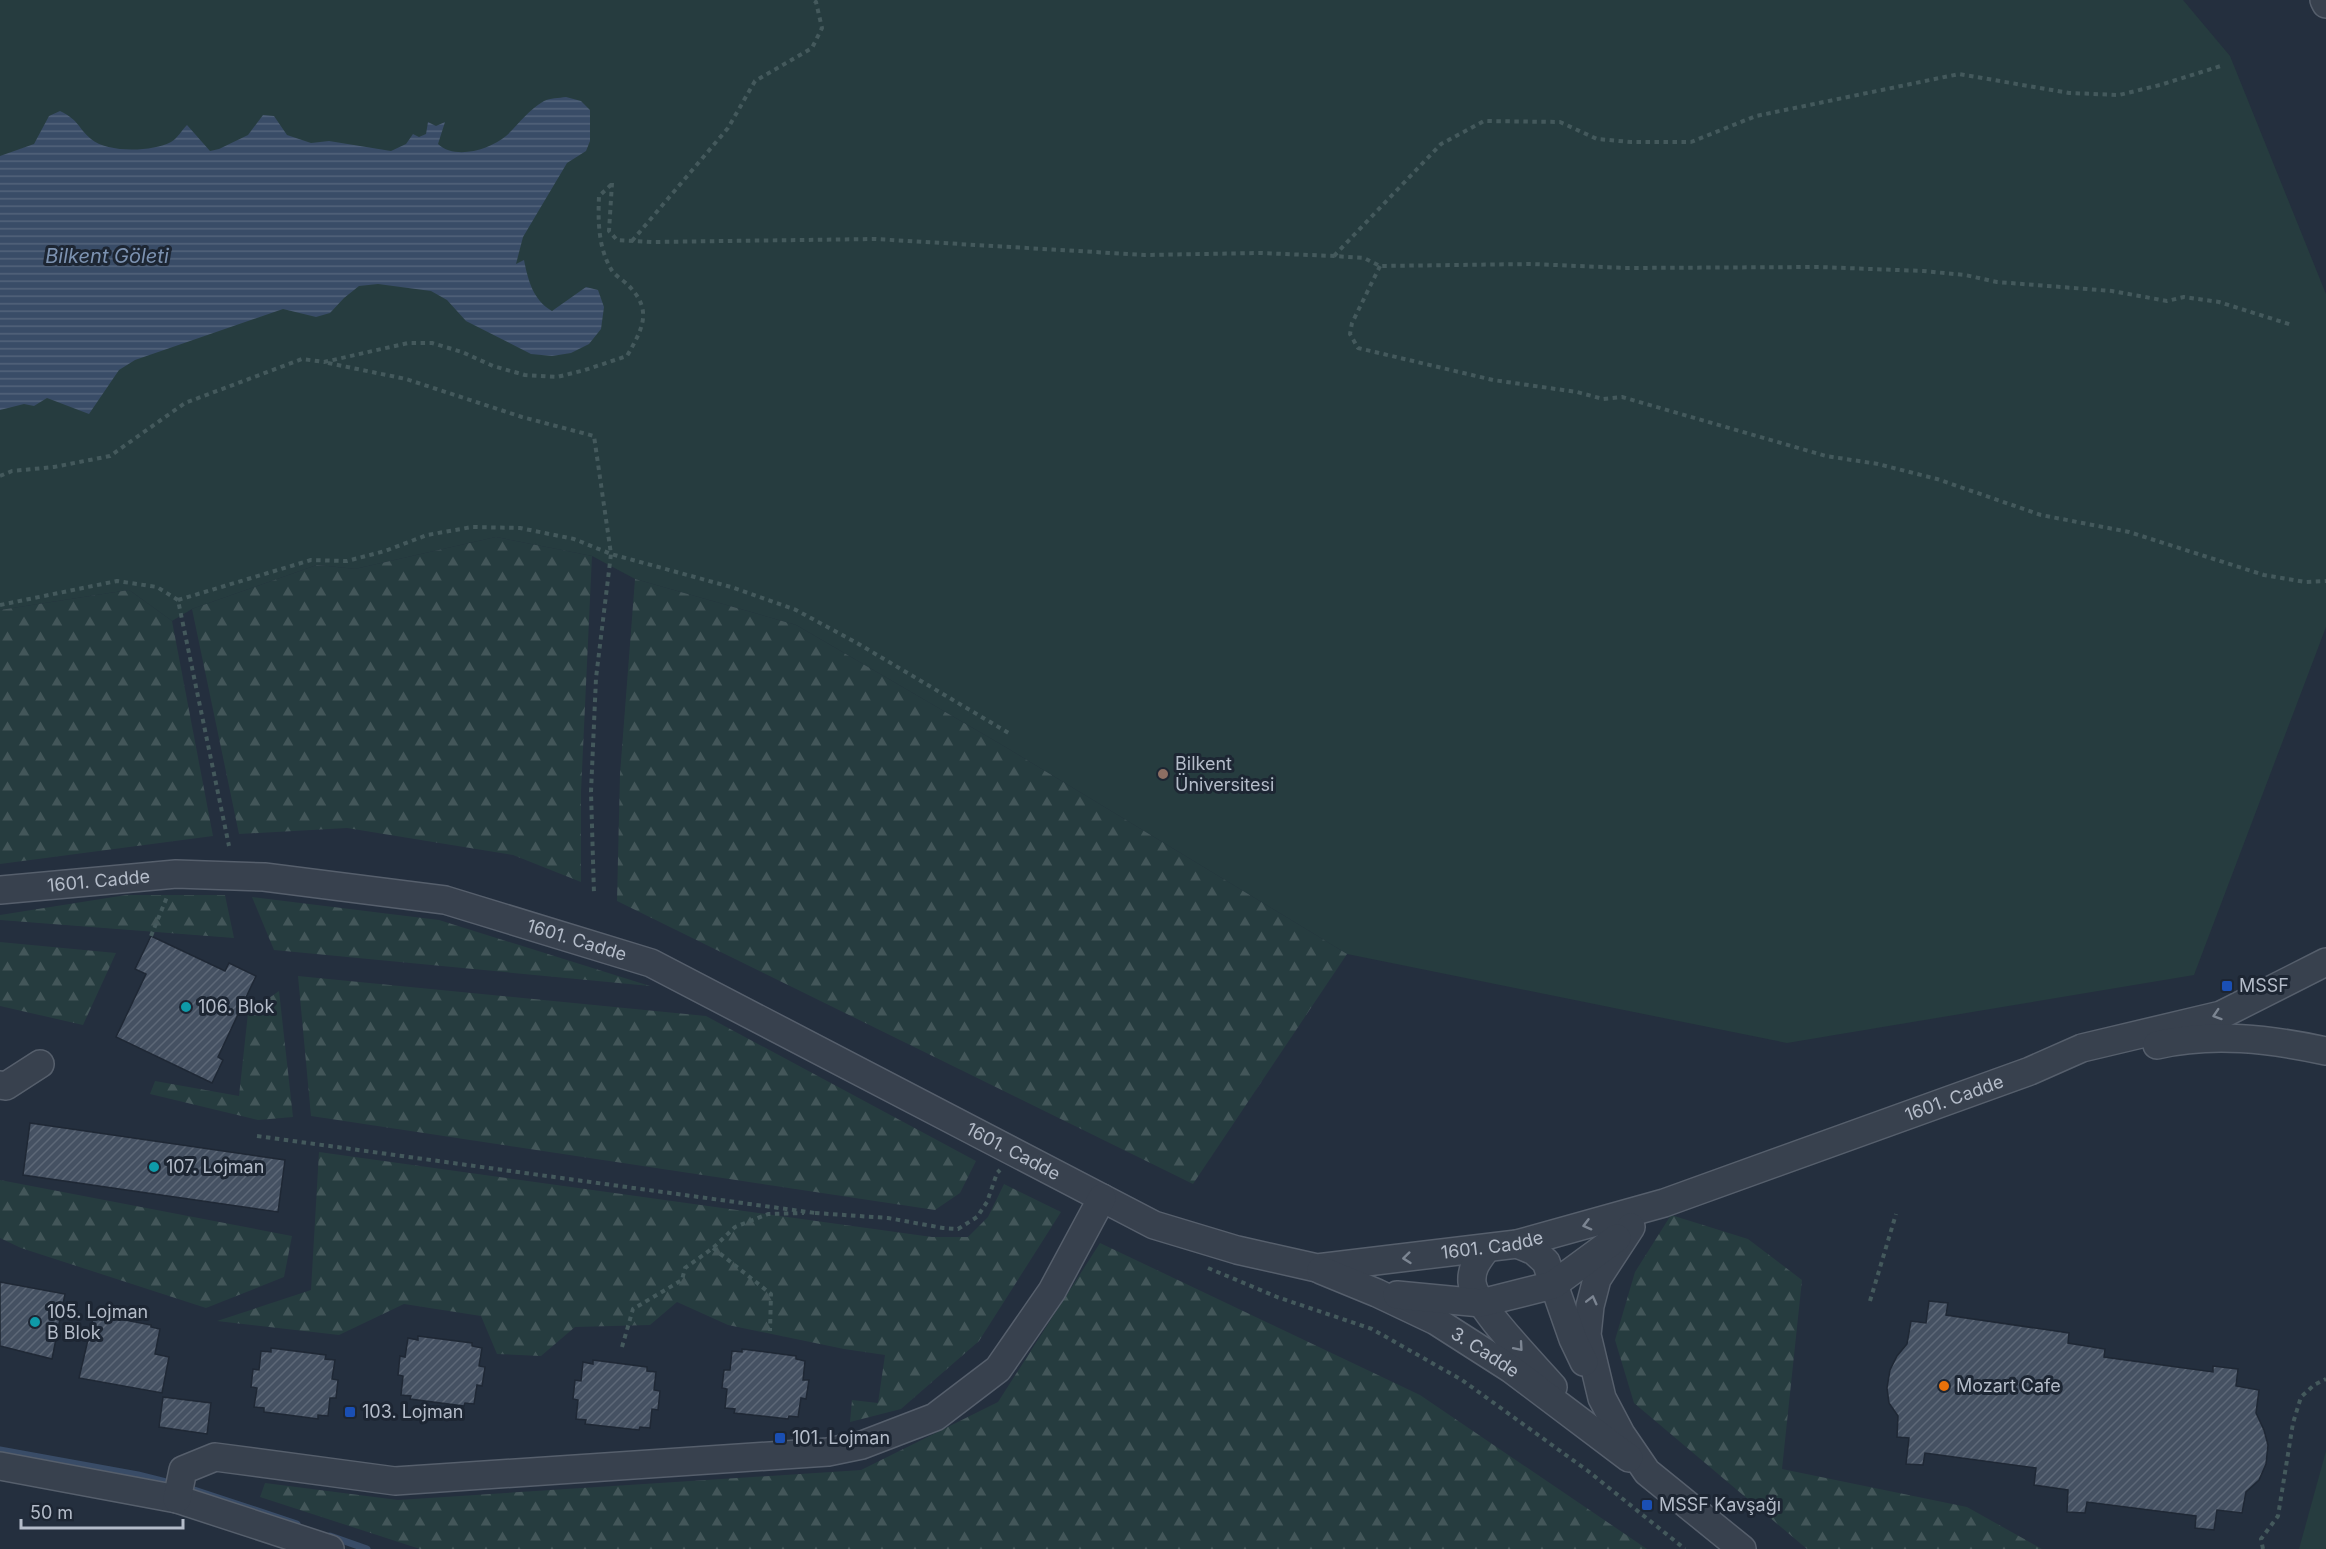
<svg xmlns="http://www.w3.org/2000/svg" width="2326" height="1549" font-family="Inter,sans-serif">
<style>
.green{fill:#263c3f}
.forest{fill:url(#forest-firs)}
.water{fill:url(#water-rules)}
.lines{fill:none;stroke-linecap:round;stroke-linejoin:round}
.stream{stroke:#394c67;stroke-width:7}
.building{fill:url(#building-hatch);stroke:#1f2835;stroke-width:1.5}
.minor-casing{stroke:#565f6c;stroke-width:30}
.path{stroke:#44595c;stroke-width:4;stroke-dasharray:4.5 4.5;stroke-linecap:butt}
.minor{stroke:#38414e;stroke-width:27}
.oneway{stroke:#7c8592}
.education-dot{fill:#8d6e63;stroke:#1d2633;stroke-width:2}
.transit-dot{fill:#1a4fb4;stroke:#1d2633;stroke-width:2}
.culture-dot{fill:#0f9aa8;stroke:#1d2633;stroke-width:2}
.food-dot{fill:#e8710a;stroke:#1d2633;stroke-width:2}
.labels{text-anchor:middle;stroke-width:6;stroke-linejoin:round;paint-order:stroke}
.poi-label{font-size:18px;fill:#b4bcc9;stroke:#1d2633;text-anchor:start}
.street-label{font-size:18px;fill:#b4bcc9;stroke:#1d2633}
.water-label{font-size:20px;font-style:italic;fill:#7c92b1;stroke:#1d2633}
</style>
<defs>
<pattern id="forest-firs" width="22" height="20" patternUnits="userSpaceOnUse" patternTransform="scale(1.5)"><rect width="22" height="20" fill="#263c3f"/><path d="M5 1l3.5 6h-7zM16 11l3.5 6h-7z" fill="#435659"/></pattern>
<pattern id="water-rules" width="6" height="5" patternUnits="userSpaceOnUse" patternTransform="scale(1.5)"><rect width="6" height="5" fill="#394c67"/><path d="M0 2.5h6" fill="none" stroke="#53647b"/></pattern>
<pattern id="building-hatch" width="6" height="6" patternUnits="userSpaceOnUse" patternTransform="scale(1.5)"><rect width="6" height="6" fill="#455162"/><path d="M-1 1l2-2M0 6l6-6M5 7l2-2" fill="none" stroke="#5d6877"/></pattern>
</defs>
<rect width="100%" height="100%" fill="#242f3e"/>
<!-- green -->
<g class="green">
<path d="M 0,0 L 2183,0 L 2230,56 L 2326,294 L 2326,627 L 2194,975 L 1787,1043 L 1347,954 L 1007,748 L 796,625 L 635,579 L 592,556 L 496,537 L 355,569 L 317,565 L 192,609 L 172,621 L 129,590 L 0,610 Z"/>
<path d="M 2326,1451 L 2326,1549 L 2299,1549 Z"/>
</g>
<!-- forest -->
<g class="forest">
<path d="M 496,537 L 592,556 L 581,792 L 581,882 L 513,855 L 347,828 L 239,834 L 192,609 L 317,565 L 355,569 Z"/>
<path d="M 635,579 L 796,625 L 1007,748 L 1347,954 L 1193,1184 L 617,901 L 620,774 Z"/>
<path d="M 129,590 L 172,621 L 213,836 L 0,864 L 0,610 Z"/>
<path d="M 126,895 L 225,895 L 234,938 L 0,920 L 0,915 Z"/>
<path d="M 252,897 L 439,920 L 650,986 L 274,950 Z"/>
<path d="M 0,942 L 116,953 L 83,1025 L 0,1006 Z"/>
<path d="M 298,976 L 706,1016 L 976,1161 L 960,1193 L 935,1210 L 311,1116 Z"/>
<path d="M 279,991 L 293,1117 L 258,1120 L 150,1094 L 155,1081 L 239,1096 L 248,1013 Z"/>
<path d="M 319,1152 L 932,1237 L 968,1237 L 988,1217 L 1004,1184 L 1061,1212 L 979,1341 L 901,1409 L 850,1422 L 852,1400 L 878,1403 L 885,1355 L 844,1349 L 728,1325 L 677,1302 L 650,1325 L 575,1327 L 541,1356 L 497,1354 L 481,1316 L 404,1304 L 339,1335 L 217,1321 L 311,1290 Z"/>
<path d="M 0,1180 L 292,1236 L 284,1277 L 206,1308 L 21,1248 L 0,1238 Z"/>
<path d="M 1671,1215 L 1748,1239 L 1802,1280 L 1782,1469 L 1967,1507 L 2042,1549 L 1807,1549 L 1634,1403 L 1615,1340 L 1635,1272 Z"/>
<path d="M 1100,1243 L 1420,1395 L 1647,1549 L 420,1549 L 260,1497 L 265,1483 L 398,1500 L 861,1470 L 998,1402 Z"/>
</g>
<!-- water -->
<path class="water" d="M 566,97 L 581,101 L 590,110 L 590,141 L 586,151 L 567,163 L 523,237 L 516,264 L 524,260 C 528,280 533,300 552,311 L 586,287 L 598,290 L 604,307 L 601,329 L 589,344 L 571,353 L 552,356 L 531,354 L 466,321 L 447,300 L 431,291 L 378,284 L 359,286 L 344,298 L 330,313 L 316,317 L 283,309 L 135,360 L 119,370 L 89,414 L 47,398 L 34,406 L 24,404 L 0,410 L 0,156 L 34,144 L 49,116 L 60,111 C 80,121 77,127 91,139 C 107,153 152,152 171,142 C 177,139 182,130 187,125 L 210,151 L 219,149 L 248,135 L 263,115 L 274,116 L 287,135 L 311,143 L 329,141 L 391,151 L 406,144 L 413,134 L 419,137 L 426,134 L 428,122 L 436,126 L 445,122 L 438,144 C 455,160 489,150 506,136 C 519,124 528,110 544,101 C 550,98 559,98 566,97 Z"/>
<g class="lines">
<!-- stream -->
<g class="stream">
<path d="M 0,1450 L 138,1475 L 174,1484"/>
<path d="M 185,1487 L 297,1524"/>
<path d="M 330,1536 L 367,1549"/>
</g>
</g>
<!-- building -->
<g class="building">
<path d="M 151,936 L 225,971 L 229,963 L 256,976 L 218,1057 L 223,1060 L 212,1083 L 116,1037 L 146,974 L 135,969 Z"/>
<path d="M 30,1123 L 285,1160 L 278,1212 L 23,1175 Z"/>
<path d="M 0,1282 L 65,1294 L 52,1359 L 0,1346 Z"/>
<path d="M 1929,1301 L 1948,1303 L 1946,1315 L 2069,1333 L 2068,1343 L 2105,1349 L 2104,1357 L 2213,1372 L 2213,1366 L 2238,1369 L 2236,1386 L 2259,1390 L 2256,1413 L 2264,1430 L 2268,1445 L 2266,1464 L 2259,1480 L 2246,1492 L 2242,1513 L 2217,1510 L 2214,1530 L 2195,1528 L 2196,1516 L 2087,1502 L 2085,1513 L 2067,1512 L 2068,1490 L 2034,1485 L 2036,1468 L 1925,1453 L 1923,1465 L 1906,1464 L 1909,1438 L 1897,1437 L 1898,1416 L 1889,1403 L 1887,1388 L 1890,1370 L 1897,1356 L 1907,1344 L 1911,1321 L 1926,1323 Z"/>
<path d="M 94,1314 L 151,1325 L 151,1327 L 160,1329 L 155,1354 L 169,1357 L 162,1393 L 79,1378 Z"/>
<path d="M 418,1336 L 472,1343 L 472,1346 L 482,1348 L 479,1366 L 485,1367 L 482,1386 L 477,1385 L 474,1404 L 465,1403 L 464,1406 L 410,1399 L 411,1396 L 401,1395 L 403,1376 L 398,1375 L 400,1356 L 405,1357 L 408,1338 L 418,1340 Z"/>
<path d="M 271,1348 L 326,1355 L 325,1359 L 335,1360 L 332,1379 L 338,1380 L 336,1398 L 330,1398 L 328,1416 L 318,1415 L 318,1419 L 288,1415 L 264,1412 L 264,1408 L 254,1407 L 257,1388 L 251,1387 L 253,1369 L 259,1370 L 261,1351 L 271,1352 Z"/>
<path d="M 742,1349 L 796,1356 L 796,1359 L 805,1361 L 803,1380 L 809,1380 L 806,1399 L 801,1398 L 798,1417 L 789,1416 L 788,1419 L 734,1413 L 735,1409 L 725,1408 L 727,1389 L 722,1388 L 724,1370 L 730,1370 L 732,1351 L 742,1352 Z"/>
<path d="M 593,1360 L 647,1367 L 647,1371 L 656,1372 L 654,1390 L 660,1391 L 658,1410 L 652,1409 L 650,1428 L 640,1427 L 639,1430 L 585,1424 L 586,1420 L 576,1419 L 578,1400 L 573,1399 L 575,1380 L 581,1381 L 583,1362 L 593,1364 Z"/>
<path d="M 163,1397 L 211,1403 L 207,1434 L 159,1427 Z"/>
</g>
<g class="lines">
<!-- minor casing -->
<g class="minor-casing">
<g id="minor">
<path d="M 2324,0 L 2326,4"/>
<path id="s1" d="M 0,890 L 176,874 L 264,877 L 445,900 L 651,963 L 1154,1225 L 1237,1250 L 1317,1268 L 1517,1244 L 1664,1203 L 2030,1071 L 2082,1048 L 2221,1015 L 2326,962"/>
<path d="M 2157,1045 C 2213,1032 2270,1039 2326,1051"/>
<path d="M 0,1085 L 6,1086 L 40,1064"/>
<path d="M 1631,1227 L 1597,1279 L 1590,1306 L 1587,1335 L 1602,1398 L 1621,1434 L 1647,1472 L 1742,1549"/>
<path d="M 1517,1244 L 1534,1251 L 1546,1262 L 1573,1339 L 1584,1362"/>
<path d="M 1486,1249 C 1478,1260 1471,1268 1472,1282 C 1474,1305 1536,1367 1553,1387"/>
<path id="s2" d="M 1321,1270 L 1377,1293 L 1436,1321 L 1511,1369 L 1629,1458"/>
<path d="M 1397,1295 L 1481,1303 L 1553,1285 L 1617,1238"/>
<path d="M 0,1466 L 177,1499 L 330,1549"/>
<path d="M 177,1499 L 183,1470 L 215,1457 L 395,1481 L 828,1452 L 862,1445 L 935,1417 L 998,1369 L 1052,1291 L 1102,1198"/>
</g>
</g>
<!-- path -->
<g class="path">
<path d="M 612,183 L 609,231 L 617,240 L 652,242 L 875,239 L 1145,255 L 1260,253 L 1334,256 L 1364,258 L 1380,266 L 1532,264 L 1625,268 L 1819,267 L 1923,271 L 1965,275 L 1997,282 L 2112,291 L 2167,301 L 2184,297 L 2219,302 L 2292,325"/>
<path d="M 632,241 L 728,128 L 755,81 L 812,48 L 822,28 L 816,2 L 813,0"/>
<path d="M 1334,256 L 1441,144 L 1484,121 L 1560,122 L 1597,139 L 1631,142 L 1691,142 L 1756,116 L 1959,74 L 2069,93 L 2119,95 L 2160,85 L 2224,65"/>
<path d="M 1380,266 L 1352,323 L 1350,334 L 1358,348 L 1493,380 L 1577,392 L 1603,399 L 1622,397 L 1826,456 L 1878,464 L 1937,479 L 2041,515 L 2129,532 L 2264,575 L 2305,582 L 2326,581"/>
<path d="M 328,363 L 406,379 L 522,417 L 594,436 L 611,554 L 596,678 L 591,792 L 594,894"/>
<path d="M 0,476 L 12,471 L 54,467 L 110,456 L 185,403 L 302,359 L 324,362 L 408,343 L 432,343 L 462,352 L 493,366 L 525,375 L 557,377 L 585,370 L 627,356 C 643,328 653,310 628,285 C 623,280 614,275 611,269 C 598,247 598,220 599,196 L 612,184"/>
<path d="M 178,600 L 311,560 L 347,561 L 385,551 L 427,535 L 472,527 L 520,528 L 574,539 L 611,554 L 731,587 L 796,610 L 857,643 L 1012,735"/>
<path d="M 0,605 L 117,581 L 157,587 L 178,600 L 229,846"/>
<path d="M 151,936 L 167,897"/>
<path d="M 257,1136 L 815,1213"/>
<path d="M 815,1213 L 888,1218 L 943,1228 L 958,1229 L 977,1217 L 987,1202 L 997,1173 L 1000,1170"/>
<path d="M 713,1248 L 771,1294 L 770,1331"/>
<path d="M 1208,1268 L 1277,1297 L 1372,1329 L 1462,1380 L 1588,1471 L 1685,1549"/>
<path d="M 1870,1301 L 1896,1214"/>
<path d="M 622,1347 L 633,1309 L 682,1280 L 685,1268 L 713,1248 L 735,1227 L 768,1214 L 804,1213"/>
<path d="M 2263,1549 L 2261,1539 L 2278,1516 L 2293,1423 L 2301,1397 L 2314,1385 L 2326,1379"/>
</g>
<!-- minor -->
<use href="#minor" class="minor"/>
</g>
<!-- one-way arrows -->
<defs><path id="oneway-chevron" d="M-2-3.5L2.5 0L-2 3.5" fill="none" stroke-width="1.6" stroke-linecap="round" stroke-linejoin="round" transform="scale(1.5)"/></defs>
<g class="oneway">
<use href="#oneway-chevron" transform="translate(2217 1015) rotate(162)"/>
<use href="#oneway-chevron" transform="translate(1587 1225) rotate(165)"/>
<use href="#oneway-chevron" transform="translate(1407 1258) rotate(174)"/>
<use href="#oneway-chevron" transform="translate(1592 1300) rotate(-76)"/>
<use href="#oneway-chevron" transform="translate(1519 1347) rotate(49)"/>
</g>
<!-- markers -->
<circle class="education-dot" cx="1163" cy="774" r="6"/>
<g class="transit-dot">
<rect x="2221" y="980" width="12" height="12" rx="3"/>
<rect x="344" y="1406" width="12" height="12" rx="3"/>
<rect x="774" y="1432" width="12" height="12" rx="3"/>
<rect x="1641" y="1499" width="12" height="12" rx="3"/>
</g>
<g class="culture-dot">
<circle cx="186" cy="1007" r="6"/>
<circle cx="154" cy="1167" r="6"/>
<circle cx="35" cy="1322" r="6"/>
</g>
<circle class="food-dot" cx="1944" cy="1386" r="6"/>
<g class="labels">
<!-- poi labels -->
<g class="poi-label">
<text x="1175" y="770">Bilkent<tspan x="1175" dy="21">Üniversitesi</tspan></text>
<text x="2239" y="992">MSSF</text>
<text x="198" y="1013">106. Blok</text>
<text x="166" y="1173">107. Lojman</text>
<text x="47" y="1318">105. Lojman<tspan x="47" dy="21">B Blok</tspan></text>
<text x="1956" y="1392">Mozart Cafe</text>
<text x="362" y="1418">103. Lojman</text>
<text x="792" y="1444">101. Lojman</text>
<text x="1659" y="1511">MSSF Kavşağı</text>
</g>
<!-- street labels -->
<g class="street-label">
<text dy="6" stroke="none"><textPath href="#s1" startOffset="99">1601. Cadde</textPath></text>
<text dy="6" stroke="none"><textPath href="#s1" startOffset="585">1601. Cadde</textPath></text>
<text dy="6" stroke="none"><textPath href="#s1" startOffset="2061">1601. Cadde</textPath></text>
<text dy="6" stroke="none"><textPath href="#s1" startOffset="1071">1601. Cadde</textPath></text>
<text dy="6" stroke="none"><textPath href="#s1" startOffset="1575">1601. Cadde</textPath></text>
<text dy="6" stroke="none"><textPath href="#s2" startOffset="184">3. Cadde</textPath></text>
</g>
<!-- water labels -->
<g class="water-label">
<text x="107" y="263">Bilkent Göleti</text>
</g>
</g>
<!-- scale -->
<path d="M21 1519v9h162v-9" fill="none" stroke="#b4bcc9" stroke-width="3"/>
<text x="30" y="1519" font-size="18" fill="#b4bcc9" stroke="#1d2633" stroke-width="4.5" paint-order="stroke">50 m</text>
</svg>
